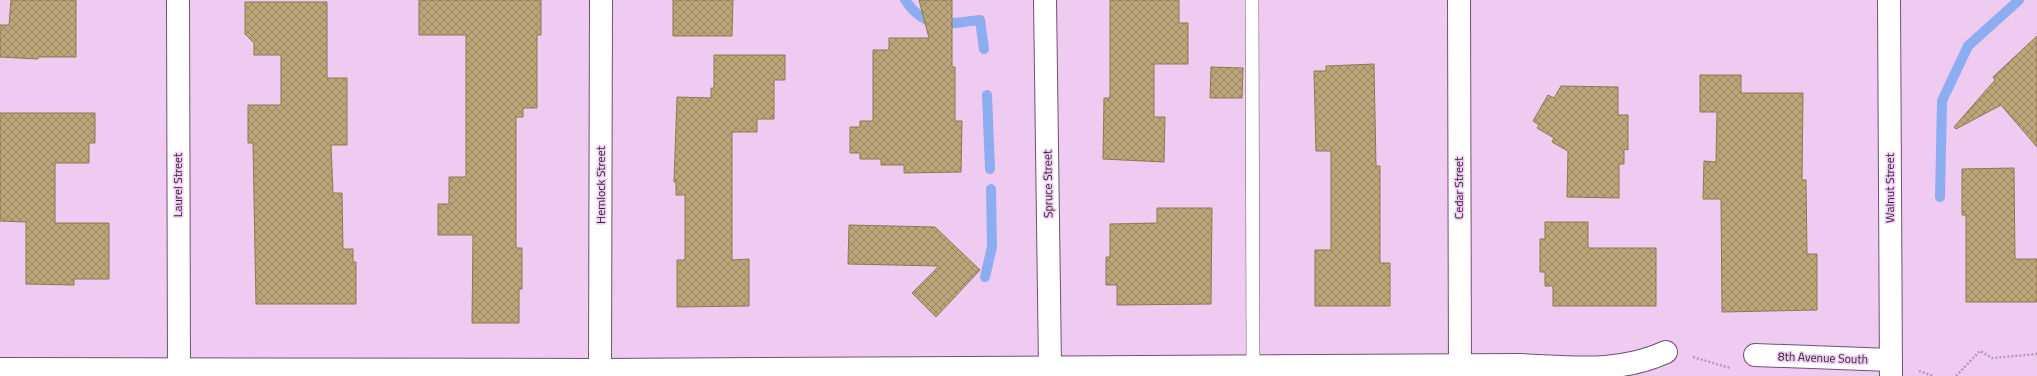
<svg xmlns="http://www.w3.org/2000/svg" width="2037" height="376" font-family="'Titillium Web',sans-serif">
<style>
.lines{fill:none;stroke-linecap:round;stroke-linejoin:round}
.stream{stroke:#8cadf0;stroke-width:10}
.building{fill:url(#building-cross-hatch);stroke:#8e784e}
.lane-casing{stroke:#715274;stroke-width:14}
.street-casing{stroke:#715274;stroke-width:24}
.secondary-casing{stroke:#715274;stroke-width:24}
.path{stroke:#b598b8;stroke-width:2.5;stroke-dasharray:2 2;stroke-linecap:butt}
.lane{stroke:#fff;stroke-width:13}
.street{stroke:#fff;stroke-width:22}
.secondary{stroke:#fff;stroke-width:22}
.labels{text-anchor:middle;stroke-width:3;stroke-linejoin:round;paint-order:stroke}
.street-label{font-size:12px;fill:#342735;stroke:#efcbf2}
</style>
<defs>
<pattern id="building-cross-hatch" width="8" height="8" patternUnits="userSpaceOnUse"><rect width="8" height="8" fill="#bba579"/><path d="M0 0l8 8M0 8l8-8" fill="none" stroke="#998664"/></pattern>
</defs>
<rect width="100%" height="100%" fill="#efcbf2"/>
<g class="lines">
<!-- stream -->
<g class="stream">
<path d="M 905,0 C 927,32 947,23 980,20 L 984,49"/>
<path d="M 987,95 L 990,169"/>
<path d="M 1940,197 L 1942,101 L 1968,46 L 2019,0"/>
<path d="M 985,277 L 992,247 L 991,189"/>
</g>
</g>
<!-- building -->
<g class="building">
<path d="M 11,0 L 76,0 L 76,57 L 38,57 L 38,59 L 0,57 L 0,25 L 9,25 Z"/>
<path d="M 419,0 L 541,0 L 541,35 L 537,35 L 537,108 L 523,108 L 523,117 L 516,117 L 516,248 L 522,248 L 522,289 L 519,289 L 519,323 L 472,323 L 473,235 L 438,235 L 438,204 L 449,204 L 449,177 L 466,177 L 466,35 L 419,35 Z"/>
<path d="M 673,0 L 733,0 L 732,36 L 673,36 Z"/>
<path d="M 919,0 L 952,0 L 952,67 L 955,67 L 955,121 L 962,121 L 961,172 L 904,173 L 904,165 L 881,165 L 881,159 L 860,159 L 860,153 L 850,153 L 850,127 L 860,127 L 860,121 L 873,121 L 873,50 L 889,50 L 889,38 L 929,38 Z"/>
<path d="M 1110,0 L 1179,0 L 1179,23 L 1188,23 L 1188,64 L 1154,64 L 1154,117 L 1165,117 L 1164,162 L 1103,159 L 1104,98 L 1110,98 Z"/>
<path d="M 245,2 L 327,2 L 327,78 L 347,78 L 347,145 L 331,145 L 333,193 L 342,193 L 343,249 L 353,249 L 353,262 L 356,262 L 356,304 L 256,304 L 253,143 L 248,143 L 248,105 L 281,105 L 281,55 L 254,55 L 254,43 L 245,34 Z"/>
<path d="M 2037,36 L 2037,147 L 2001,105 L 1956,129 L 1954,127 L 1995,80 L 1993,77 Z"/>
<path d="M 714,55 L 785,55 L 785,80 L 774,80 L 774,119 L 757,119 L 757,132 L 732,132 L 732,260 L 749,259 L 749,306 L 677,307 L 677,260 L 685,260 L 685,195 L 676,195 L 676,182 L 674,182 L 677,97 L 711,98 L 711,88 L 714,88 Z"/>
<path d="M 1374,64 L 1376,166 L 1380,166 L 1380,263 L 1390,263 L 1390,306 L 1315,306 L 1315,250 L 1331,250 L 1331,151 L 1316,151 L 1314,71 L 1326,71 L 1326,66 Z"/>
<path d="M 1211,67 L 1243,68 L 1242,98 L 1210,98 Z"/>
<path d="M 1700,75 L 1741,75 L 1741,93 L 1803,93 L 1802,180 L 1806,180 L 1807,254 L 1817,254 L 1817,310 L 1722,312 L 1721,199 L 1703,199 L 1704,161 L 1716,162 L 1717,112 L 1700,112 Z"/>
<path d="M 1561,86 L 1618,87 L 1618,115 L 1628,115 L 1628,150 L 1624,149 L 1624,164 L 1619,164 L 1619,198 L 1567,197 L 1568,151 L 1552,142 L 1554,138 L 1537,128 L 1539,125 L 1533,121 L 1548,95 L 1554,98 Z"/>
<path d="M 0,113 L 95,113 L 95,143 L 89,143 L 89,163 L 55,163 L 55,223 L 109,223 L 109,279 L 74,279 L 74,285 L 26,284 L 26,222 L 0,221 Z"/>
<path d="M 2014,168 L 2015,259 L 2037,259 L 2037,302 L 1966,302 L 1966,215 L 1962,215 L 1962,169 Z"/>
<path d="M 1157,208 L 1212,208 L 1211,304 L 1117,305 L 1117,285 L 1106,285 L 1106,257 L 1110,257 L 1110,224 L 1157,223 Z"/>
<path d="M 1545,222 L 1588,222 L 1588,248 L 1656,248 L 1656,306 L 1553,306 L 1553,286 L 1545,286 L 1545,272 L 1540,272 L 1540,239 L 1545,239 Z"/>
<path d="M 849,225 L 935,227 L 980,270 L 936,317 L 912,293 L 939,266 L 848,264 Z"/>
</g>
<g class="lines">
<!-- lane casing -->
<g class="lane-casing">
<path id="lane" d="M 1252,0 L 1253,367"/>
</g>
<!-- street casing -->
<g class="street-casing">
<g id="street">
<path d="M 178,0 L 179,369"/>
<path d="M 1045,0 L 1050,368"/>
<path d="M 1459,0 L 1460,376"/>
<path d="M 1755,355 L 1891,360"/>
<path d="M 0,369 L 600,370 L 1520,365 C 1571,367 1618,374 1666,352"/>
<path d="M 600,370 L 601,0"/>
</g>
</g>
<!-- secondary casing -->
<g class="secondary-casing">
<path id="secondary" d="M 1889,0 L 1891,376"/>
</g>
<!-- path -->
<g class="path">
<path d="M 1693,357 L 1730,368"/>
<path d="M 1919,371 L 1933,376"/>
<path d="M 1956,376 L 1980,351 L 1992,358 L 2037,354"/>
</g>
<!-- lane -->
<use href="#lane" class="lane"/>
<!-- street -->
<use href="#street" class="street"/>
<!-- secondary -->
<use href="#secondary" class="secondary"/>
</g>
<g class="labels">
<!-- street labels -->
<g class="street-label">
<text transform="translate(1048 184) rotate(-91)" y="4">Spruce Street</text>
<text transform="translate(178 185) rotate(-90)" y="4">Laurel Street</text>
<text transform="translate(601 185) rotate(-90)" y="4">Hemlock Street</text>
<text transform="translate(1459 188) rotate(-90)" y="4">Cedar Street</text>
<text transform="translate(1890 188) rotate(-90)" y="4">Walnut Street</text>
<text transform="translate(1823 358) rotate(2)" y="4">8th Avenue South</text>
</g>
</g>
</svg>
